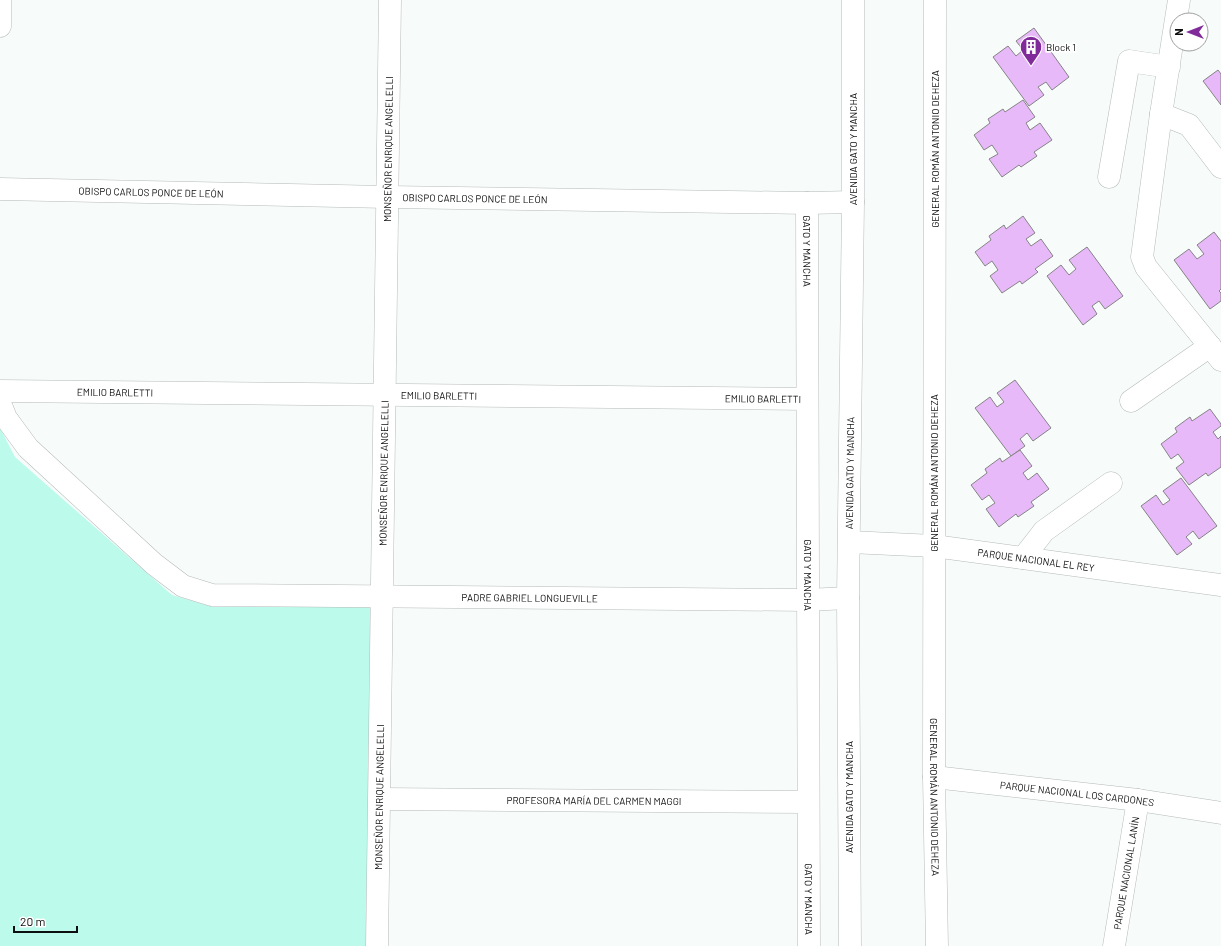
<svg xmlns="http://www.w3.org/2000/svg" width="1221" height="946" font-family="Barlow,sans-serif">
<style>
.green{fill:#bcfbeb}
.building{fill:#e8b9f8;stroke:#858386}
.lines{fill:none;stroke-linecap:round;stroke-linejoin:round}
.minor-casing{stroke:#b5bab9;stroke-width:23}
.minor{stroke:#fff;stroke-width:22}
.labels{text-anchor:middle;stroke-width:3.5;stroke-linejoin:round;paint-order:stroke}
.poi-label{font-size:10px;fill:#0d0f0e;stroke:#fff;text-anchor:start}
.street-label{font-size:10px;fill:#0d0f0e;stroke:#fff}
</style>
<rect width="100%" height="100%" fill="#f7fcfb"/>
<!-- green -->
<path class="green" d="M 0,428 L 15,457 L 172,595 L 213,607 L 371,607 L 366,946 L 0,946 Z"/>
<!-- building -->
<g class="building">
<path d="M 1034,28 L 1069,77 L 1052,90 L 1046,82 L 1038,87 L 1044,95 L 1029,106 L 993,57 L 1008,46 L 1016,56 L 1023,50 L 1016,41 Z"/>
<path d="M 1218,70 L 1221,74 L 1221,105 L 1203,81 Z"/>
<path d="M 1023,100 L 1035,117 L 1026,123 L 1030,130 L 1040,123 L 1052,140 L 1034,152 L 1037,156 L 1021,167 L 1019,165 L 1002,177 L 989,159 L 998,154 L 992,145 L 984,150 L 974,135 L 990,123 L 988,119 L 1003,109 L 1005,112 Z"/>
<path d="M 1023,216 L 1035,233 L 1026,239 L 1031,246 L 1041,239 L 1053,256 L 1035,269 L 1038,272 L 1022,284 L 1020,281 L 1002,293 L 990,276 L 998,270 L 992,261 L 985,266 L 975,252 L 991,240 L 989,236 L 1004,225 L 1006,229 Z"/>
<path d="M 1214,232 L 1221,241 L 1221,289 L 1219,291 L 1221,293 L 1221,301 L 1210,309 L 1174,260 L 1189,249 L 1197,259 L 1204,254 L 1197,245 Z"/>
<path d="M 1087,247 L 1123,296 L 1105,309 L 1099,301 L 1092,306 L 1097,314 L 1083,325 L 1047,276 L 1061,265 L 1069,275 L 1076,269 L 1069,260 Z"/>
<path d="M 1015,380 L 1051,428 L 1033,441 L 1027,433 L 1020,439 L 1025,446 L 1011,456 L 975,408 L 990,397 L 997,407 L 1004,402 L 997,393 Z"/>
<path d="M 1210,409 L 1221,424 L 1221,426 L 1213,432 L 1218,439 L 1221,436 L 1221,467 L 1208,476 L 1206,473 L 1189,485 L 1176,468 L 1184,462 L 1178,454 L 1171,459 L 1161,444 L 1177,432 L 1175,428 L 1190,417 L 1192,421 Z"/>
<path d="M 1020,450 L 1032,466 L 1023,473 L 1028,480 L 1037,473 L 1049,489 L 1031,502 L 1034,506 L 1018,517 L 1016,514 L 999,527 L 986,509 L 995,503 L 989,495 L 982,500 L 971,485 L 987,473 L 985,469 L 1000,458 L 1002,462 Z"/>
<path d="M 1181,478 L 1217,526 L 1199,539 L 1193,531 L 1186,537 L 1192,544 L 1177,555 L 1141,506 L 1156,495 L 1163,505 L 1170,500 L 1163,491 Z"/>
</g>
<g class="lines">
<!-- minor casing -->
<g class="minor-casing">
<g id="minor">
<path id="s1" d="M 935,0 L 934,777 L 937,946"/>
<path d="M 1179,0 L 1161,114 L 1142,257 L 1146,267 L 1221,360"/>
<path d="M 0,26 L 0,0"/>
<path d="M 1161,114 L 1189,125 L 1221,167"/>
<path d="M 1109,177 L 1129,61 L 1169,67"/>
<path id="s2" d="M 0,189 L 387,197 L 807,203 L 853,202"/>
<path id="s3" d="M 807,203 L 809,946"/>
<path id="s4" d="M 0,391 L 807,399"/>
<path d="M 1131,401 L 1210,346"/>
<path id="s5" d="M 0,403 L 6,418 L 28,448 L 154,564 L 183,586 L 212,595 L 807,600 L 848,598"/>
<path id="s6" d="M 850,542 L 934,546 L 1221,585"/>
<path d="M 1023,558 L 1044,531 L 1111,483"/>
<path id="s7" d="M 934,777 L 1138,800 L 1221,813"/>
<path id="s8" d="M 380,799 L 808,802"/>
<path id="s9" d="M 377,946 L 390,0"/>
<path id="s10" d="M 850,946 L 848,598 L 853,202 L 853,0"/>
<path id="s11" d="M 1114,946 L 1138,800"/>
</g>
</g>
<!-- minor -->
<use href="#minor" class="minor"/>
</g>
<!-- icons -->
<defs>
<g id="building-pin" transform="scale(1.15)"><path d="M0 17L-7.5 6A9.5 9.5 0 1 1 7.5 6Z" fill="#802b99" stroke="#fff"/><path d="M-4-6H4V6H1V3H-1V6H-4ZM-2.5-4.3h1.7v1.8h-1.7ZM.8-4.3h1.7v1.8H.8ZM-2.5-1h1.7V.8h-1.7ZM.8-1h1.7V.8H.8Z" fill="#fff"/></g>
</defs>
<g fill-rule="evenodd">
<use href="#building-pin" x="1031" y="47"/>
</g>
<g class="labels">
<!-- poi labels -->
<g class="poi-label">
<text x="1046" y="51">Block 1</text>
</g>
<!-- street labels -->
<g class="street-label">
<text dy="4" stroke="none"><textPath href="#s9" startOffset="797">MONSEÑOR ENRIQUE ANGELELLI</textPath></text>
<text dy="4" stroke="none"><textPath href="#s10" startOffset="797">AVENIDA GATO Y MANCHA</textPath></text>
<text transform="translate(935 149) rotate(-90)" y="4">GENERAL ROMÁN ANTONIO DEHEZA</text>
<text dy="4" stroke="none"><textPath href="#s2" startOffset="151">OBISPO CARLOS PONCE DE LEÓN</textPath></text>
<text dy="4" stroke="none"><textPath href="#s2" startOffset="475">OBISPO CARLOS PONCE DE LEÓN</textPath></text>
<text dy="4" stroke="none"><textPath href="#s3" startOffset="48">GATO Y MANCHA</textPath></text>
<text dy="4" stroke="none"><textPath href="#s4" startOffset="115">EMILIO BARLETTI</textPath></text>
<text dy="4" stroke="none"><textPath href="#s4" startOffset="439">EMILIO BARLETTI</textPath></text>
<text dy="4" stroke="none"><textPath href="#s4" startOffset="763">EMILIO BARLETTI</textPath></text>
<text dy="4" stroke="none"><textPath href="#s9" startOffset="473">MONSEÑOR ENRIQUE ANGELELLI</textPath></text>
<text dy="4" stroke="none"><textPath href="#s10" startOffset="473">AVENIDA GATO Y MANCHA</textPath></text>
<text transform="translate(934 473) rotate(-90)" y="4">GENERAL ROMÁN ANTONIO DEHEZA</text>
<text dy="4" stroke="none"><textPath href="#s6" startOffset="187">PARQUE NACIONAL EL REY</textPath></text>
<text dy="4" stroke="none"><textPath href="#s3" startOffset="372">GATO Y MANCHA</textPath></text>
<text dy="4" stroke="none"><textPath href="#s5" startOffset="609">PADRE GABRIEL LONGUEVILLE</textPath></text>
<text dy="4" stroke="none"><textPath href="#s7" startOffset="144">PARQUE NACIONAL LOS CARDONES</textPath></text>
<text dy="4" stroke="none"><textPath href="#s9" startOffset="149">MONSEÑOR ENRIQUE ANGELELLI</textPath></text>
<text transform="translate(849 797) rotate(-90)" y="4">AVENIDA GATO Y MANCHA</text>
<text dy="4" stroke="none"><textPath href="#s1" startOffset="797">GENERAL ROMÁN ANTONIO DEHEZA</textPath></text>
<text dy="4" stroke="none"><textPath href="#s8" startOffset="214">PROFESORA MARÍA DEL CARMEN MAGGI</textPath></text>
<text dy="4" stroke="none"><textPath href="#s11" startOffset="74">PARQUE NACIONAL LANÍN</textPath></text>
<text dy="4" stroke="none"><textPath href="#s3" startOffset="696">GATO Y MANCHA</textPath></text>
</g>
</g>
<!-- north arrow -->
<g transform="translate(1189 32) rotate(270)"><circle r="19" fill="#ffffff" stroke="#9e9f9f"/>
<path d="M0-3L7 15L0 10L-7 15Z" fill="#802b99"/>
<text y="-6" font-size="11" font-weight="bold" text-anchor="middle" fill="#0d0f0e">N</text>
</g>
<!-- scale -->
<path d="M14 926v6h63v-6" fill="none" stroke="#0d0f0e" stroke-width="2"/>
<text x="20" y="926" font-size="12" fill="#0d0f0e" stroke="#ffffff" stroke-width="3" paint-order="stroke">20 m</text>
</svg>
